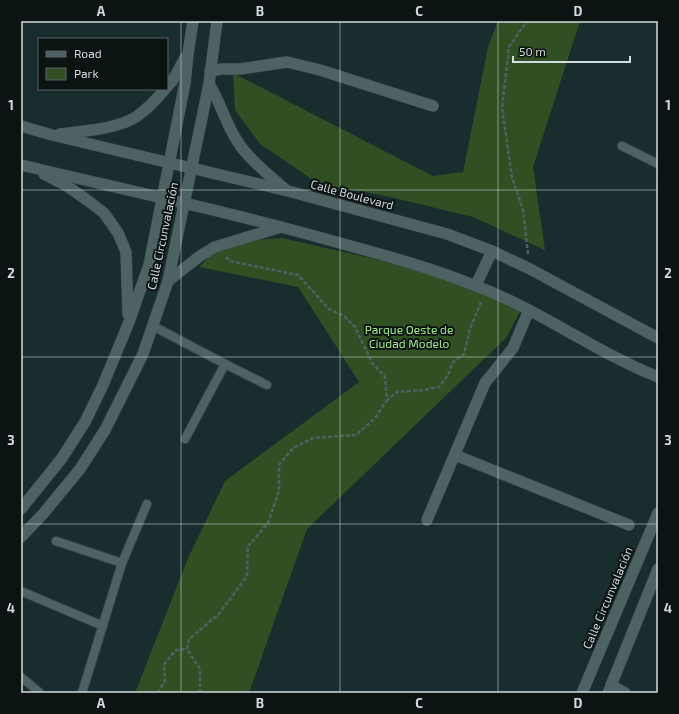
<svg xmlns="http://www.w3.org/2000/svg" width="679" height="714" font-family="'Exo 2',sans-serif">
<style>
.green{fill:#304f23}
.lines{fill:none;stroke-linecap:round;stroke-linejoin:round}
.service-casing{stroke:#39484a;stroke-width:10}
.minor-casing{stroke:#39484a;stroke-width:12}
.path{stroke:#516163;stroke-width:2.5;stroke-dasharray:4 2;stroke-linecap:butt}
.service{stroke:#4e6264;stroke-width:8}
.minor{stroke:#4e6264;stroke-width:11}
.grid{fill:none;stroke:#d1dcdd;stroke-width:1;stroke-opacity:0.55}
.labels{text-anchor:middle;stroke-width:4;stroke-linejoin:round;paint-order:stroke}
.street-label{font-size:12px;fill:#d1dcdd;stroke:#0b1313}
.park-label{font-size:12px;fill:#a0e883;stroke:#0b1313}
.neatline{fill:none;stroke:#d1dcdd;stroke-width:1.5}
.grid-label{font-size:13px;text-anchor:middle;font-weight:bold;fill:#d1dcdd}
</style>
<rect width="100%" height="100%" fill="#192c2e"/>
<!-- green -->
<g class="green">
<path d="M 498,21 L 580,21 L 533,167 L 545,250 L 473,217 L 386,196 L 319,184 L 260,144 L 235,110 L 233,73 L 433,176 L 463,172 L 488,47 Z"/>
<path d="M 282,238 L 414,268 L 523,306 L 506,338 L 307,529 L 249,693 L 135,693 L 188,558 L 225,481 L 359,382 L 298,287 L 199,267 L 225,242 Z"/>
</g>
<g class="lines">
<!-- service casing -->
<g class="service-casing">
<g id="service">
<path d="M 622,146 L 658,164"/>
<path d="M 153,326 L 225,364 L 185,439"/>
<path d="M 225,364 L 267,385"/>
<path d="M 56,541 L 122,563"/>
<path d="M 23,592 L 103,626"/>
<path d="M 21,677 L 40,693"/>
<path d="M 82,693 L 122,563 L 147,504"/>
</g>
</g>
<!-- minor casing -->
<g class="minor-casing">
<g id="minor">
<path d="M 210,71 L 222,69 L 240,69 L 287,62 L 320,70 L 433,106"/>
<path d="M 209,84 C 220,101 225,122 236,139 C 246,157 270,176 286,190"/>
<path d="M 167,87 L 173,80 L 185,58"/>
<path d="M 21,126 L 52,135 L 288,191 L 447,234 L 492,251 L 530,269 L 658,338"/>
<path d="M 60,134 C 82,131 117,129 136,117 C 147,109 157,99 165,89"/>
<path d="M 21,165 C 130,191 239,214 347,245 C 391,257 434,269 476,286 C 540,310 595,352 658,377"/>
<path d="M 44,174 L 67,186 L 87,200 L 104,213 L 118,233 L 126,252 L 128,314"/>
<path d="M 168,281 L 200,256 L 215,247 L 281,227"/>
<path d="M 476,285 L 492,251"/>
<path d="M 455,455 L 629,525"/>
<path d="M 21,509 L 62,458 L 85,422 L 103,385 L 129,322 L 149,265 L 185,83 L 188,54 L 193,21"/>
<path d="M 427,520 L 485,383 L 513,348 L 529,310"/>
<path d="M 21,537 L 43,514 L 80,469 L 105,430 L 143,354 L 168,281 L 209,84 L 217,21"/>
<path d="M 611,685 L 625,693"/>
<path d="M 582,693 L 658,513"/>
<path d="M 608,693 L 658,569"/>
</g>
</g>
<!-- path -->
<g class="path">
<path d="M 528,254 L 523,210 L 512,177 L 502,108 L 509,47 L 525,24 L 530,21"/>
<path d="M 226,257 L 230,261 L 298,275 L 329,309 L 344,316 L 355,327 L 372,363 L 385,377 L 387,400 L 397,392 L 423,390 L 439,387 L 448,375 L 453,362 L 464,354 L 470,329 L 481,302"/>
<path d="M 158,693 L 165,680 L 164,664 L 176,650 L 187,649"/>
<path d="M 200,693 L 200,669 L 187,649 L 189,639 L 219,614 L 247,576 L 248,546 L 268,523 L 279,491 L 279,465 L 293,448 L 313,438 L 356,435 L 375,418 L 387,400"/>
</g>
<!-- service -->
<use href="#service" class="service"/>
<!-- minor -->
<use href="#minor" class="minor"/>
</g>
<!-- grid -->
<path class="grid" d="M 181,21 L 181,693M 340,21 L 340,693M 498,21 L 498,693M 21,190 L 658,190M 21,357 L 658,357M 21,524 L 658,524"/>
<g class="labels">
<!-- street labels -->
<g class="street-label">
<text transform="translate(352 195) rotate(15)" y="4">Calle Boulevard</text>
<text transform="translate(163 236) rotate(-78)" y="4">Calle Circunvalación</text>
<text transform="translate(608 598) rotate(-67)" y="4">Calle Circunvalación</text>
</g>
<!-- park labels -->
<g class="park-label">
<text x="409" y="334">Parque Oeste de<tspan x="409" dy="14">Ciudad Modelo</tspan></text>
</g>
</g>
<!-- border -->
<rect width="679" height="714" fill="none" stroke="#0b1313" stroke-width="44"/>
<!-- legend -->
<rect x="38" y="38" width="130" height="52" fill="#0b1313" stroke="#5a6364"/>
<rect x="46" y="51" width="20" height="6" fill="#4e6264" stroke="#5a6364"/>
<text x="74" y="58" font-size="12" fill="#d1dcdd">Road</text>
<rect x="46" y="68" width="20" height="12" fill="#304f23" stroke="#5a6364"/>
<text x="74" y="78" font-size="12" fill="#d1dcdd">Park</text>
<!-- scale -->
<path d="M513 56v6h117v-6" fill="none" stroke="#d1dcdd" stroke-width="2"/>
<text x="519" y="56" font-size="12" fill="#d1dcdd" stroke="#0b1313" stroke-width="3" paint-order="stroke">50 m</text>
<rect x="22" y="22" width="635" height="670" class="neatline"/>
<g class="grid-label">
<text x="101" y="16">A</text>
<text x="260" y="16">B</text>
<text x="419" y="16">C</text>
<text x="578" y="16">D</text>
<text x="11" y="110">1</text>
<text x="668" y="110">1</text>
<text x="11" y="278">2</text>
<text x="668" y="278">2</text>
<text x="11" y="445">3</text>
<text x="668" y="445">3</text>
<text x="11" y="613">4</text>
<text x="668" y="613">4</text>
<text x="101" y="708">A</text>
<text x="260" y="708">B</text>
<text x="419" y="708">C</text>
<text x="578" y="708">D</text>
</g>
</svg>
